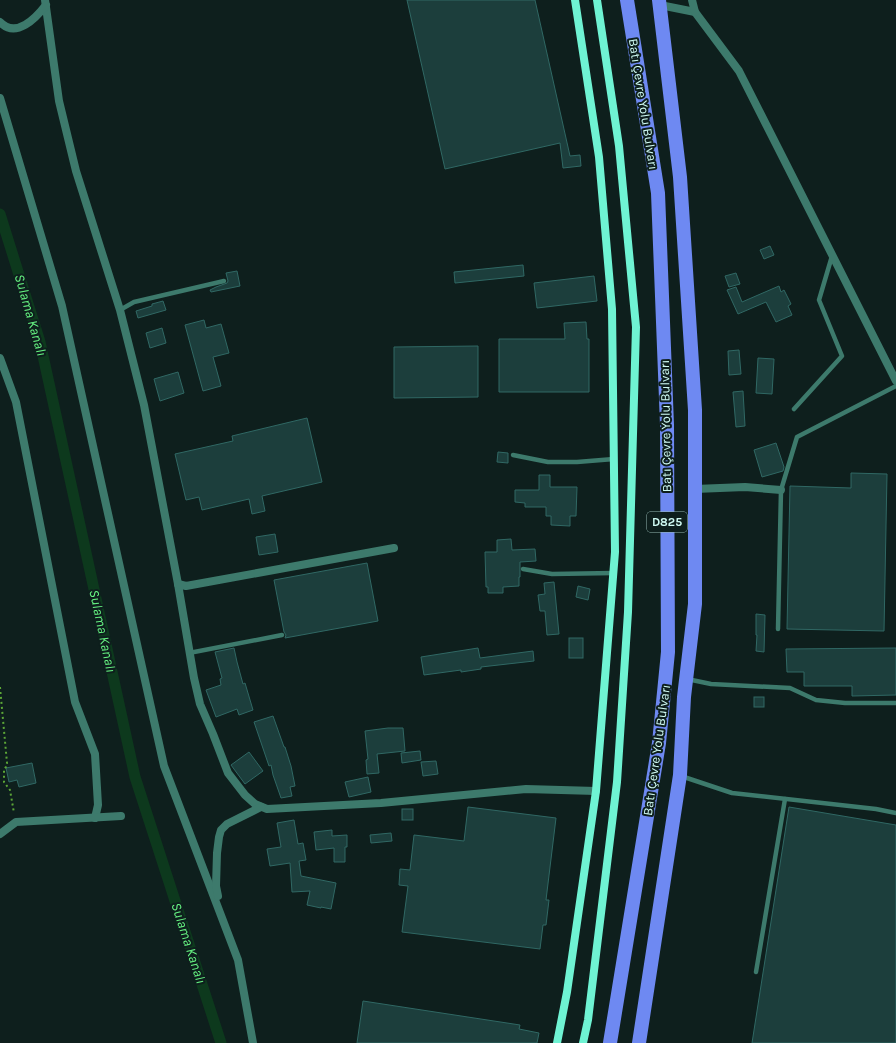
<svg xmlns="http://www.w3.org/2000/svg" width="896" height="1043" font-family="Karla,sans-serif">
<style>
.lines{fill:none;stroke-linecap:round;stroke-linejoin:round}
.canal{stroke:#0d391d;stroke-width:11}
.building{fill:#1c3e3c;stroke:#306864}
.path{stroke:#5ca737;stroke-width:2;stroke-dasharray:2 3;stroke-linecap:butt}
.service{stroke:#3d7a6c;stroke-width:4.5}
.minor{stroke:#3d7a6c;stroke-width:8}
.tertiary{stroke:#3d7a6c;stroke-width:8}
.secondary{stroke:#6ff3d3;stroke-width:8}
.trunk{stroke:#6e89f2;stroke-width:14}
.labels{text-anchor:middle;stroke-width:4;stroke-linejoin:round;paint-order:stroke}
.shield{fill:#0e1f1d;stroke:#96b9b4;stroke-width:1}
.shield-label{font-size:12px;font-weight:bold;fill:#d0fbf4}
.street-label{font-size:13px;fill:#d0fbf4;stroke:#0e1f1d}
.water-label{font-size:14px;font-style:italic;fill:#66f382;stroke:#0e1f1d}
</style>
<rect width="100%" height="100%" fill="#0e1f1d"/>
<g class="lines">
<!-- canal -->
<path class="canal" d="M 0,214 L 40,342 L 135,777 L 221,1043"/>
</g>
<!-- building -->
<g class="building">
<path d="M 407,0 L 535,0 L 570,156 L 580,155 L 581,166 L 563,168 L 560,143 L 445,169 Z"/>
<path d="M 770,246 L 774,255 L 764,259 L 760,250 Z"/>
<path d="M 523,265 L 524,276 L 455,283 L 454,272 Z"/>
<path d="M 237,271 L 240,286 L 211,292 L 210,290 L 216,287 L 227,283 L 228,281 L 226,273 Z"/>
<path d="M 736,273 L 740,284 L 729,287 L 725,276 Z"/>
<path d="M 594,276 L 597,301 L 537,308 L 534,283 Z"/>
<path d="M 779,286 L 781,292 L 784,290 L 791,304 L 788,306 L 792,315 L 776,322 L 766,302 L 738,314 L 727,290 L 736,287 L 742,302 Z"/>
<path d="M 163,301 L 166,310 L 138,318 L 136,311 L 152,306 L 152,304 Z"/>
<path d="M 204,320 L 206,328 L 221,324 L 229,353 L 213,357 L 221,386 L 203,391 L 185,325 Z"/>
<path d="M 586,322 L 587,339 L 589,339 L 589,392 L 499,392 L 499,339 L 565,339 L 564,323 Z"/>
<path d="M 162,328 L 166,343 L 150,348 L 146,333 Z"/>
<path d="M 478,346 L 478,397 L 394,398 L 394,347 Z"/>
<path d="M 739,350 L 741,374 L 729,375 L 728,351 Z"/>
<path d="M 758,358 L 774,359 L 772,394 L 756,393 Z"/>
<path d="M 178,372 L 184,393 L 160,401 L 154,379 Z"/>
<path d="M 743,391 L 745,426 L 736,427 L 733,392 Z"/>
<path d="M 307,418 L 322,482 L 262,496 L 265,511 L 252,514 L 249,499 L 202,510 L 199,497 L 186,500 L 175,454 L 233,441 L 232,436 Z"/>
<path d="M 776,443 L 784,467 L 783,471 L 762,477 L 754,450 Z"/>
<path d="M 498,452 L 508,453 L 508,463 L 497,462 Z"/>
<path d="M 851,473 L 887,474 L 884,631 L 787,629 L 790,486 L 851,488 Z"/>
<path d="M 539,475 L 550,475 L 550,487 L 577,487 L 576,516 L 570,516 L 570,526 L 551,525 L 551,516 L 546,516 L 546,507 L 525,507 L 525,503 L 515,502 L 515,490 L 539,490 Z"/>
<path d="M 275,534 L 278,552 L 259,555 L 256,537 Z"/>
<path d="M 511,539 L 512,550 L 535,549 L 536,561 L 520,562 L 520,577 L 519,577 L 519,586 L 503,587 L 503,593 L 488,593 L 488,587 L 486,587 L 485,552 L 497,552 L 497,540 Z"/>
<path d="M 367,563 L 378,621 L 285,638 L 286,635 L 284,632 L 274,580 Z"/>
<path d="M 554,582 L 559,634 L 547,635 L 545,611 L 540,611 L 538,595 L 545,594 L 544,583 Z"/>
<path d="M 578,586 L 590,589 L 588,600 L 576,597 Z"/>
<path d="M 756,614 L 765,615 L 764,652 L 756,651 L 757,635 L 756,635 Z"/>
<rect x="569" y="638" width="14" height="20"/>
<path d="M 234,648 L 237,662 L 243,684 L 245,683 L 253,710 L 239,715 L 237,709 L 216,717 L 206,690 L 221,685 L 220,679 L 222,678 L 215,652 Z"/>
<path d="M 478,648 L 480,658 L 533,651 L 534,661 L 481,667 L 481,669 L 461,672 L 461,670 L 424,675 L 421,657 Z"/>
<path d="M 896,648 L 896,695 L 852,696 L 852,686 L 804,686 L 804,672 L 787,672 L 786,649 Z"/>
<rect x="754" y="697" width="10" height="10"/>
<path d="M 273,716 L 284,747 L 285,747 L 291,766 L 295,786 L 290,787 L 292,796 L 281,798 L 273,775 L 271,765 L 269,766 L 254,722 Z"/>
<path d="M 388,728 L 403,728 L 405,751 L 377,754 L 379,773 L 367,774 L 366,760 L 368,759 L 365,731 Z"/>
<path d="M 420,751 L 421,760 L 402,763 L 401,753 Z"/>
<path d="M 249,752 L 263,771 L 245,784 L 231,765 Z"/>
<path d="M 436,761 L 438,774 L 423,776 L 421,762 Z"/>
<path d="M 32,763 L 36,783 L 19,787 L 17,780 L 9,782 L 6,768 Z"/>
<path d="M 368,777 L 371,792 L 349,797 L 345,782 Z"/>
<path d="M 468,807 L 556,818 L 546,900 L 549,900 L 546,925 L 543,925 L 540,949 L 402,932 L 408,886 L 399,885 L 400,869 L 410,870 L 414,835 L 464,841 Z"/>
<path d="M 789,807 L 896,825 L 896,1043 L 752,1043 Z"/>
<rect x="402" y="809" width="11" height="11"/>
<path d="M 294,820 L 298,844 L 303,843 L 306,860 L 299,861 L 301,876 L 336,883 L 331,909 L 321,907 L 321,908 L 307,905 L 310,891 L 292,892 L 290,863 L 270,866 L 267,849 L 281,847 L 277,823 Z"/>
<path d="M 332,830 L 332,836 L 347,835 L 347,847 L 345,847 L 345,862 L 334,862 L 334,848 L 316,850 L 314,832 Z"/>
<path d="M 391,833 L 392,841 L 371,843 L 370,835 Z"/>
<path d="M 363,1001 L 520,1025 L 519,1029 L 539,1033 L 537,1043 L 357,1043 Z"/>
</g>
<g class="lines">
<!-- path -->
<path class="path" d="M 0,687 L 7,763 L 6,767 L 4,769 L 4,782 L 10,790 L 14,813"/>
<!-- service -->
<g class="service">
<path d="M 120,310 L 134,302 L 224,281"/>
<path d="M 794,409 L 842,356 L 819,300 L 832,256"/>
<path d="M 513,455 L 548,462 L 577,462 L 614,459"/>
<path d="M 523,569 L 552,574 L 614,573"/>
<path d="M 778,629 L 781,490 L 797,437 L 896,386"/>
<path d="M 189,653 L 282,635"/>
<path d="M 687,679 L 711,684 L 790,688 L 816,700 L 845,703 L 896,703"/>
<path d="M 681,776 L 732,793 L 876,809 L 896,813"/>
<path d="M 756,972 L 785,799"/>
</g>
<!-- minor -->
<g class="minor">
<path d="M 45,0 L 59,101 L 76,171 L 120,310 L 144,405 L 178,584 L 194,678 L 200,704 L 213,734 L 228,773 L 245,795 L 255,804 L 267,809 L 381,803 L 526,789 L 596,791"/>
<path d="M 660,5 L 695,12 L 739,71 L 896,381"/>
<path d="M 0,22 C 16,39 36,18 46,5"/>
<path d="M 0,98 L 62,306 L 164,766 L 238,960 L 253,1043"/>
<path d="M 0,358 L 16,402 L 75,702 L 95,754 L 98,805 L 95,818"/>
<path d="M 695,489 L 745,487 L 781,490"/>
<path d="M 178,584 L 186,586 L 394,548"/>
<path d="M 0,834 L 16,822 L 121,816"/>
<path d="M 218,896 L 216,886 L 217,853 L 219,837 L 221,830 L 227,824 L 261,807"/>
</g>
<!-- tertiary -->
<path class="tertiary" d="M 692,0 L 695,12"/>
<!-- secondary -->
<g class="secondary">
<path d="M 557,1043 L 567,992 L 596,791 L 615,552 L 612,309 L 599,157 L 575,0"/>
<path d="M 583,1043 L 588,1020 L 617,782 L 628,612 L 636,327 L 619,146 L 597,0"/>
</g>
<!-- trunk -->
<g class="trunk">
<path d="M 610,1043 L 659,743 L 668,652 L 667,425 L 658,193 L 627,0"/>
<path d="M 639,1043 L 680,775 L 684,697 L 695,604 L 695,410 L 680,177 L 659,0"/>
</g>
</g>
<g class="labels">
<!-- shield labels -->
<rect class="shield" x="647" y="512" width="40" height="20" rx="3"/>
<g class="shield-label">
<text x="667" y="526">D825</text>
</g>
<!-- street labels -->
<g class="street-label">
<text transform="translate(644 104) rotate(81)" y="5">Batı Çevre Yolu Bulvarı</text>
<text transform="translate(665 426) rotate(-91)" y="5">Batı Çevre Yolu Bulvarı</text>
<text transform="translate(656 750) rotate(-82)" y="5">Batı Çevre Yolu Bulvarı</text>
</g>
<!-- water labels -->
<g class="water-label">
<text transform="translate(31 315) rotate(74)" y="5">Sulama Kanalı</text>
<text transform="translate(103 631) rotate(78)" y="5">Sulama Kanalı</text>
<text transform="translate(189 943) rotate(72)" y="5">Sulama Kanalı</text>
</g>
</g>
</svg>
